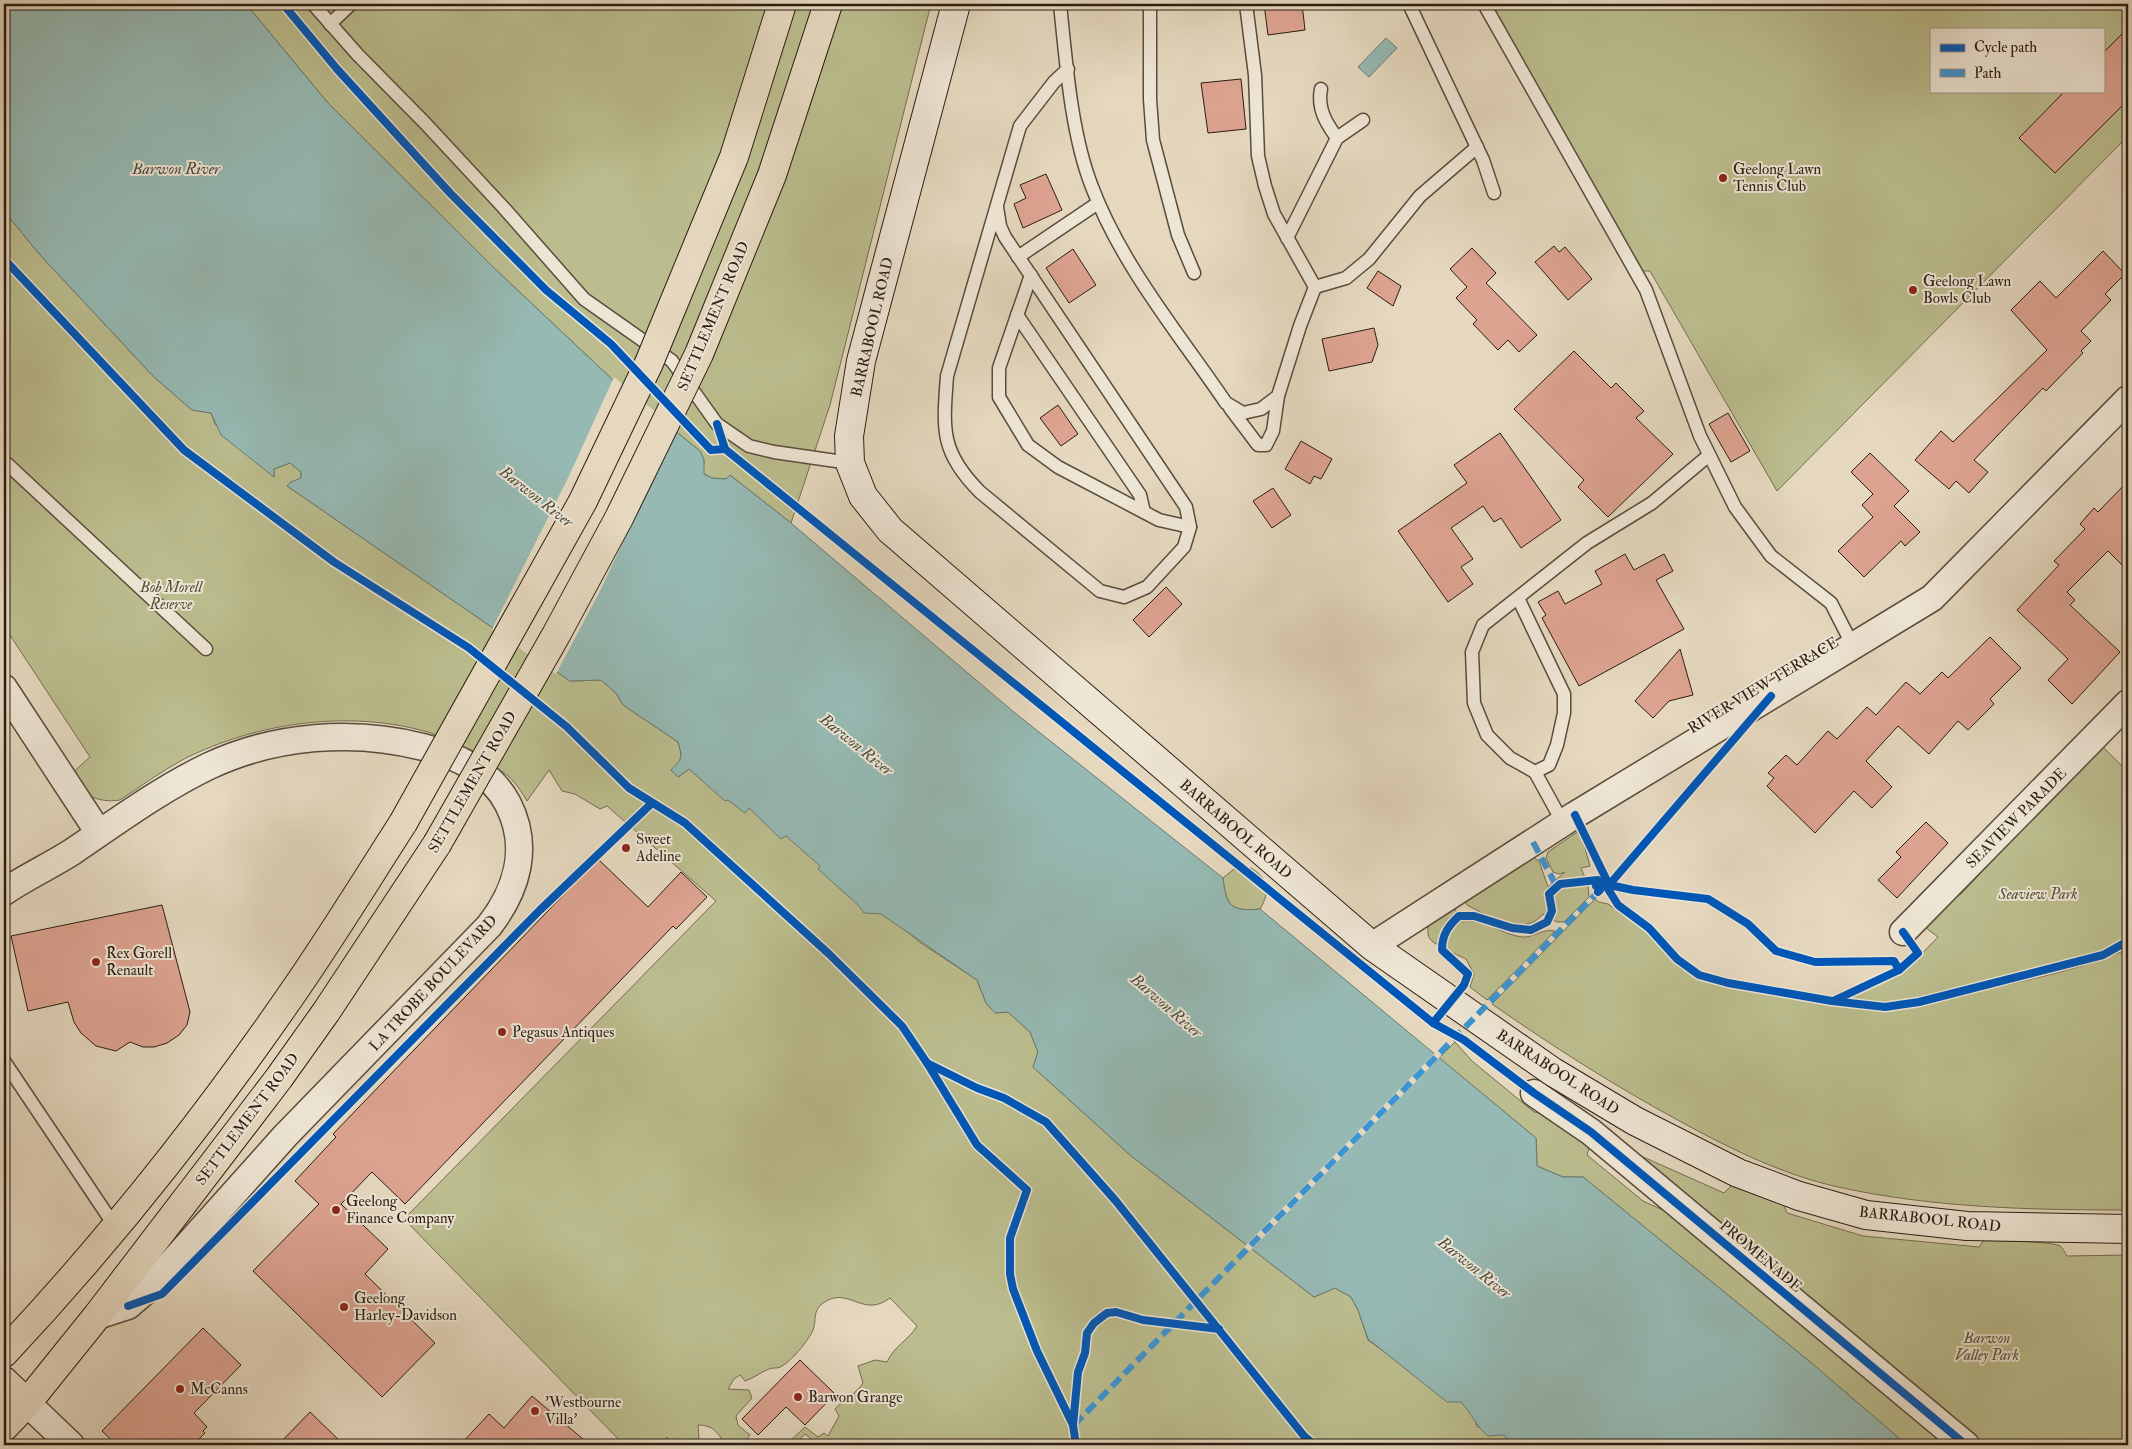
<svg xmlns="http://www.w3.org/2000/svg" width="2132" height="1449" font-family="'IM FELL Double Pica',serif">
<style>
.green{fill:#bbbd8e;stroke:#736d50;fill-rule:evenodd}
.water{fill:#96b9b3;stroke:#6b7b72}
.pier{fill:#e5d8bf}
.building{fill:#dda391;stroke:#2b1d11}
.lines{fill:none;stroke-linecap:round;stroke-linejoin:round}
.lane-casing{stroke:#5a4c3c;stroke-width:15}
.street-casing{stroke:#5a4c3c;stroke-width:29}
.secondary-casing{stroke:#2b1d11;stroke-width:30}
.highway-casing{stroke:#2b1d11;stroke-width:30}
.path{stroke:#2b1d11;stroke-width:3;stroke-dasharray:1 2.5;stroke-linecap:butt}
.lane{stroke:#eee6d5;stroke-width:12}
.street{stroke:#eee6d5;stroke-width:26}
.secondary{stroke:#eee6d5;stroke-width:28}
.highway{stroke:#e5d8bf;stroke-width:28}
.highway-bridge-casing{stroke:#2b1d11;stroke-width:30;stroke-linecap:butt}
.highway-bridge{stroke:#e5d8bf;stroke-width:28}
.quiet{stroke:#3c94d3;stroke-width:6;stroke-dasharray:12 6;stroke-linecap:butt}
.cycleway-casing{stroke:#eee6d5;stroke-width:11}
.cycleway{stroke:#0057b8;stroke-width:8}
.poi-dot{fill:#8f2418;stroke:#eee6d5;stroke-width:2}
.labels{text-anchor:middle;stroke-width:4;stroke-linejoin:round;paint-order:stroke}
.poi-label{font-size:15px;fill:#2b1d11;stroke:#eee6d5;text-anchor:start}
.street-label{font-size:15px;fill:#2b1d11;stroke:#eee6d5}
.park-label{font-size:15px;font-style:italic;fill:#564d36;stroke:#eee6d5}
.water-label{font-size:16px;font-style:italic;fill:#4b4c42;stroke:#eee6d5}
</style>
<rect width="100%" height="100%" fill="#e5d8bf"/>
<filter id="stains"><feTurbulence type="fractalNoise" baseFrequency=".004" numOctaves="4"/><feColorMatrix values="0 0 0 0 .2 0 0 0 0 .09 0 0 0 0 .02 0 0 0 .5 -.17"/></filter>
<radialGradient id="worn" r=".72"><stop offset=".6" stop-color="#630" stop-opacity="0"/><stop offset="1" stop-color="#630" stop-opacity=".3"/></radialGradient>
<!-- green -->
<g class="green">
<path d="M 246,4 L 931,4 L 830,405 L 791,523 L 730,475 L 726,479 L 712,478 L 703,473 L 704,460 L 700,451 L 614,381 L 494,268 L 328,103 Z"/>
<path d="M 1490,4 L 2128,4 L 2128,136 L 1777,491 L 1650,271 L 1641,271 ZM 1931,29 L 2103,29 L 2103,91 L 1931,91 Z"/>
<path d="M 4,211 L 41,256 L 154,377 L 192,410 L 211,413 L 215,424 L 274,477 L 274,469 L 290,463 L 301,472 L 301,479 L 291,482 L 287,486 L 570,681 L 601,680 L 616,693 L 623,705 L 678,742 L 681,753 L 678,777 L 696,764 L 728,784 L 921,943 L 977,980 L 986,1003 L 995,1013 L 1008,1012 L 1030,1032 L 1038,1052 L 1033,1067 L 1130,1155 L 1314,1297 L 1335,1288 L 1351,1297 L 1358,1310 L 1368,1340 L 1401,1364 L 1461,1402 L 1474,1416 L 1477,1427 L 1504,1435 L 1513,1445 L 819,1445 L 805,1434 L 794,1445 L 786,1445 L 805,1427 L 818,1437 L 824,1433 L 828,1436 L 839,1416 L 835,1409 C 843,1400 857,1393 863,1383 L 858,1366 L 875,1360 L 887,1362 C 894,1346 909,1340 917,1326 L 890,1298 C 862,1319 849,1285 823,1303 C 812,1311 817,1320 813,1330 C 809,1340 790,1363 780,1367 C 777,1369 773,1367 769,1369 C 761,1372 754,1378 745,1381 L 740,1375 L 734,1379 L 728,1389 L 749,1390 L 752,1398 L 736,1416 L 738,1425 L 750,1435 L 743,1445 L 725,1445 C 718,1433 714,1425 698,1425 L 699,1438 L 692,1443 L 677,1439 L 671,1442 L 667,1437 L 659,1445 L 624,1445 L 404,1219 L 716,901 L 607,806 L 600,809 L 575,794 L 562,791 L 549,770 L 527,801 C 508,768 498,770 467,753 C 455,747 443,737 431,733 C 351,709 258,722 184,759 C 162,771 141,786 120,800 C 105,803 79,798 79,778 L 72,773 L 90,757 L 4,626 Z"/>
<path d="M 2101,745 L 2128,772 L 2128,937 L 2104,951 L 2049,967 L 1908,1001 L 1885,1002 L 1846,998 L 1902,974 L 1938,937 L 1926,928 C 1932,912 1945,900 1961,894 Z"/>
<path d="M 1580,830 L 1590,866 L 1581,868 L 1588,885 L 1589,897 L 1564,922 L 1557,922 L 1543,914 C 1524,938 1488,916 1467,905 L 1465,901 L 1532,857 L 1539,861 L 1548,887 L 1565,872 L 1559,874 L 1553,872 L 1546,858 L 1548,852 Z"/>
<path d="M 1251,868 C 1269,879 1270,892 1260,909 C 1231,912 1226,906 1223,878 L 1234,869 Z"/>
<path d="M 1595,899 L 1599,902 L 1608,904 L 1649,933 L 1679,967 L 1702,980 L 1730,987 L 1867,1008 C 1909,1011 1950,998 1991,988 C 2037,978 2085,968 2128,949 L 2128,1210 C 2031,1210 1934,1208 1838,1187 C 1784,1175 1733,1150 1685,1124 C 1618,1088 1555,1048 1492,1004 Z"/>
<path d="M 1455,909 L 1462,922 C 1487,918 1499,934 1522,937 C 1533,938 1543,928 1555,931 L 1487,1000 L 1470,987 L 1474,974 L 1466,959 C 1461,957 1434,944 1431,940 C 1427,936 1428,930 1428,925 L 1445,911 Z"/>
<path d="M 1455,1042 L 1472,1061 L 1534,1112 L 1547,1114 L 1724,1193 L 1735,1182 L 1782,1201 L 1787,1213 L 1863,1236 L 1979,1247 L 1984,1240 C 1999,1241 2051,1241 2060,1246 C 2063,1248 2065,1253 2067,1256 L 2128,1255 L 2128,1445 L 1907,1445 L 1809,1361 L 1583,1177 L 1563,1177 L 1537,1166 L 1536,1138 L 1439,1058 ZM 1591,1143 L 1676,1216 L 1643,1201 L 1587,1155 Z"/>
</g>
<!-- water -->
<g class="water">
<path d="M 4,4 L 246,4 L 328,103 L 494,268 L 614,381 L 700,451 L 704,460 L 704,474 L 712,478 L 726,479 L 730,475 L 791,523 L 1015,713 L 1223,878 C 1226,906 1231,912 1260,909 L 1536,1138 L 1537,1166 L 1563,1177 L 1583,1177 L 1809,1361 L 1907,1445 L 1513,1445 L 1504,1435 L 1488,1436 C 1476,1426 1472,1414 1461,1402 L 1447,1402 L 1368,1339 L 1358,1310 L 1351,1297 L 1335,1288 L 1314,1297 L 1130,1155 L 1033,1067 L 1038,1052 L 1030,1032 L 1008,1012 L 995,1013 L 986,1003 L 977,980 L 881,914 L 864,913 L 858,905 L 818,869 L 820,866 L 786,836 L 781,839 L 749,808 L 745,813 L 728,800 L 725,801 L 689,769 L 678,777 L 671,770 L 680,760 L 681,753 L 678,742 L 623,705 L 616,693 L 601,680 L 570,681 L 287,486 L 291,482 L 301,478 L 301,472 L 290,463 L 274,469 L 274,477 L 221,435 L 211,413 L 192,410 L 154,377 L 41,256 L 4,211 Z"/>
<path d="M 1386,38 L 1397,48 L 1369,77 L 1358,67 Z"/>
</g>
<!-- pier -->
<g class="pier">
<path d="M 614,377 L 676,429 L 600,591 L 556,674 L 492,629 L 569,476 Z"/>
<path d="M 1436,1052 L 1441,1056 L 1250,1251 L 1244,1247 Z"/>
</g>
<!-- building -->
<g class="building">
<path d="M 1264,4 L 1302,4 L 1305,30 L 1268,35 Z"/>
<path d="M 2128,28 L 2128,100 L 2055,173 L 2019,138 L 2065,91 L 2103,91 L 2103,53 Z"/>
<path d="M 1241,79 L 1246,129 L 1208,133 L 1201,83 Z"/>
<path d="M 1046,174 L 1062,210 L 1023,228 L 1014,204 L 1026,198 L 1020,185 Z"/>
<path d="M 1554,246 L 1559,252 L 1565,247 L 1592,279 L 1568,300 L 1535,262 Z"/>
<path d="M 1472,248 L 1496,273 L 1486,283 L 1537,335 L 1519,352 L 1508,340 L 1498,350 L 1473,324 L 1477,320 L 1456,298 L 1467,287 L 1450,269 Z"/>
<path d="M 1073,249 L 1096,285 L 1069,303 L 1046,268 Z"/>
<path d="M 2103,251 L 2125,274 L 2105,294 L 2111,300 L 2081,331 L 2091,341 L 2081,351 L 2083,353 L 2046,391 L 2043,388 L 1974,460 L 1988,472 L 1969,493 L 1956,481 L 1949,489 L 1915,460 L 1941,431 L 1953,442 L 2047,350 L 2011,310 L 2040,281 L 2056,298 Z"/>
<path d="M 1378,271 L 1401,286 L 1393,306 L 1367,288 Z"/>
<path d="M 1374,328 L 1378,345 L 1372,362 L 1329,371 L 1322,339 Z"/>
<path d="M 1574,351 L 1611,388 L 1616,383 L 1644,411 L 1636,418 L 1673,454 L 1608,517 L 1578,487 L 1584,480 L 1514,409 Z"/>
<path d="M 1058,405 L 1078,434 L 1061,446 L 1040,418 Z"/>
<path d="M 1728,413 L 1750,451 L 1731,462 L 1709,424 Z"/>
<path d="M 1500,433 L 1561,520 L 1521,548 L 1501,518 L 1494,522 L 1483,506 L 1451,528 L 1473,559 L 1461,567 L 1473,584 L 1448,602 L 1398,531 L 1467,483 L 1454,465 Z"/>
<path d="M 1301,441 L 1332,459 L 1321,479 L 1314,476 L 1310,484 L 1285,469 Z"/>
<path d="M 1870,453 L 1909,491 L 1894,506 L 1920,532 L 1905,546 L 1901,541 L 1864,577 L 1838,551 L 1873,517 L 1862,505 L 1873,494 L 1851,472 Z"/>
<path d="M 2128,481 L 2128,571 L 2108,551 L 2067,592 L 2075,600 L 2070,605 L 2120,652 L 2072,704 L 2048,680 L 2068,659 L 2017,610 L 2059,565 L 2054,561 L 2085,529 L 2080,524 L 2094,508 L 2098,512 Z"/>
<path d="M 1273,488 L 1291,515 L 1272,528 L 1253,501 Z"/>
<path d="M 1625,554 L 1634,570 L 1664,554 L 1673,571 L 1656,580 L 1684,629 L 1579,686 L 1542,618 L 1546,615 L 1538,602 L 1558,591 L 1565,604 L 1602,584 L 1595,571 Z"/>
<path d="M 1166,587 L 1182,604 L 1149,637 L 1133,620 Z"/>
<path d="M 1990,637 L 2021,668 L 1990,699 L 1994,704 L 1968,730 L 1958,721 L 1929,754 L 1898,726 L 1866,761 L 1892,787 L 1872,808 L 1854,791 L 1815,833 L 1767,786 L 1774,778 L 1768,773 L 1786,755 L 1797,765 L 1828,731 L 1837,739 L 1867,707 L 1876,715 L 1906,682 L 1920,694 L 1942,672 L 1948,678 Z"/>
<path d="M 1680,649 L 1693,695 L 1669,701 L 1653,718 L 1635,701 Z"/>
<path d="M 1926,822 L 1948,843 L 1897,898 L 1878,880 L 1901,857 L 1896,852 Z"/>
<path d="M 598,859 L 648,907 L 681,872 L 707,897 L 676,929 L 673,926 L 405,1204 L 372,1172 L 341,1204 L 388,1249 L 365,1274 L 435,1343 L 382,1397 L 253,1271 L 319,1204 L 295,1181 L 336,1137 L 333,1134 Z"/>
<path d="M 162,905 L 190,1012 L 187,1025 L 179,1035 L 167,1043 L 154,1047 L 143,1047 L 130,1042 L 116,1051 L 96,1046 L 81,1033 L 74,1022 L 68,1002 L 28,1011 L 11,936 Z"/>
<path d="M 203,1328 L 241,1365 L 194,1413 L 207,1427 L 203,1431 L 205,1433 L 193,1445 L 117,1445 L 102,1431 Z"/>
<path d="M 800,1360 L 835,1394 L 805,1425 L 786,1407 L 758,1435 L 742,1419 Z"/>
<path d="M 532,1396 L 590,1445 L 460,1445 L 489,1414 L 504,1428 Z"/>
<path d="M 310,1412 L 344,1445 L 278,1445 Z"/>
</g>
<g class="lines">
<!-- lane casing -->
<g class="lane-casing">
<g id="lane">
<path d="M 313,4 L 358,55 L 424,122 L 503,207 L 584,299 L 672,361 L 717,424 L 749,446 L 774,452 L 850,463"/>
<path d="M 1060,4 C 1066,61 1071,134 1092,187 C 1122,266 1179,334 1226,403 L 1243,413 L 1261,409 L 1278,396 L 1300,326 L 1315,287 L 1346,278 L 1369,259 L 1420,196 L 1477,147"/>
<path d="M 1150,4 L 1150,99 L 1153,140 L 1178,235 L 1194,273"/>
<path d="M 1246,4 L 1255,75 L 1258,156 L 1265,186 L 1274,214 L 1315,287"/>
<path d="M 1409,4 L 1483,160 L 1494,193"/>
<path d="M 1484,4 L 1646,290 L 1700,436 L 1735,507 L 1771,556 L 1831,603 L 1853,646"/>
<path d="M 330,24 L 351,4"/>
<path d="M 1321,89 C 1317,108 1326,123 1337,138"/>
<path d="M 997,207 L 1000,226 L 1005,237 L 1186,507 L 1190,527 L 1184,547 L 1147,587 L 1124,597 L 1100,591 L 980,492 C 940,452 943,429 947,376 L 1020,126 L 1054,82 L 1068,69"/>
<path d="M 1287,238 L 1337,138 L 1363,120"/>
<path d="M 1018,257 L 1098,203"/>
<path d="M 1031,275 L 999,368 L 999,397 L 1028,445 L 1058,467 L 1159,520 L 1190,527"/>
<path d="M 1017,315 L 1140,495 L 1144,512"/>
<path d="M 1230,408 L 1258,445 L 1266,445 L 1273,431 L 1278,396"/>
<path d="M 4,461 L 206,649"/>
<path d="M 1518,598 L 1564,694 L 1564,713 L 1557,745 L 1549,765 L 1535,772"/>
<path d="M 1563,823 L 1535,772 L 1510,758 L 1487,735 L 1474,703 L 1472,652 L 1483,625 L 1587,543 L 1652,503 L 1708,456"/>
<path d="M 4,1061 L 116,1228"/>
</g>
</g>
<!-- street casing -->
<g class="street-casing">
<g id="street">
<path d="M 4,688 L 99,833"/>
<path d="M 4,892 C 26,877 50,866 72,852 C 116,822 161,789 209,766 C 275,735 354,729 423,747 C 457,756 491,771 508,804 C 530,847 517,890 489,926 L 285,1136 L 149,1288 L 128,1306 L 97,1316"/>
<path d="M 1903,932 L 2128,703"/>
<path d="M 1372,946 L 1575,815 L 1932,598 L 2128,399"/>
<path d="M 1534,1093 L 1591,1132 L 1966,1445"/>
<path d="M 27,1403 L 71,1445"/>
</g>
</g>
<!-- secondary casing -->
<g class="secondary-casing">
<path id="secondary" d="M 956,4 L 861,361 L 849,436 L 850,463 L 863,496 L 890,530 L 1372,946 L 1553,1072 L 1635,1121 L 1738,1173 L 1799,1196 L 1866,1215 L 1967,1226 L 2128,1229"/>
</g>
<!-- highway casing -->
<g class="highway-casing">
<g id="highway">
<path d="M 4,1353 C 110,1240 206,1119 294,991 C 332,936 367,879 403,823"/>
<path d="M 4,1381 L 27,1403"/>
<path d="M 4,1427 L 27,1403 L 97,1316 L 279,1078 L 326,1012 L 437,844"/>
</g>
</g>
<!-- path -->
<path class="path" d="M 2124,39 L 2128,35"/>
<!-- lane -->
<use href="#lane" class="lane"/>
<!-- street -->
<use href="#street" class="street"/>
<!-- secondary -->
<use href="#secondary" class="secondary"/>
<!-- highway -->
<use href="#highway" class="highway"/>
<!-- highway-bridge casing -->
<g class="highway-bridge-casing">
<g id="highway-bridge">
<path d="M 403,823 L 583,501 L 649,363 L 734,157 L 782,4"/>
<path d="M 437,844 L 556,635 L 619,518 L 699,354 L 772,175 L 828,4"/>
</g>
</g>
<!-- highway-bridge -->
<use href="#highway-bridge" class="highway-bridge"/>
<!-- quiet -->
<g class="quiet">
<path d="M 1533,842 L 1557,887"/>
<path d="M 1074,1425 L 1600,890 L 1599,889"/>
</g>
<!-- cycleway casing -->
<g class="cycleway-casing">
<g id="cycleway">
<path d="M 283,4 L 337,69 L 450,193 L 546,290 L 611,344 L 711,450 L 725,449"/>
<path d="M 4,259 L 184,450 L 334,562 L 469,648 L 567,727 L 629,788 L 685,823 L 829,954 L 902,1026 L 927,1063 L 977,1088 L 1004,1098 L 1046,1122 L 1115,1200 L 1304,1436 L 1315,1445"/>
<path d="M 717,424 L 725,449 L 1433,1023 L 1464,1040 L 1534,1093 L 1591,1132 L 1966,1445"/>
<path d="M 1575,815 L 1609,885 L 1771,696"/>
<path d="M 1600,883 L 1633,890 L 1708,899 L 1748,924 L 1776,951 L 1815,962 L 1894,961 L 1899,970 L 1918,953 L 1903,932"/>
<path d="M 1605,884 L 1618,905 L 1649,928 L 1677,959 L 1699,975 L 1728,983 L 1832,1001 L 1885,1007 L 1919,1002 L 2103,955 L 2128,941"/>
<path d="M 1833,1001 L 1899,970"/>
<path d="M 1433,1023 L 1464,985 L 1468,974 L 1442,950 C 1442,935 1448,926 1459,916 L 1474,916 L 1512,928 L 1531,930 L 1547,922 L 1552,911 L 1549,894 L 1560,884 L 1598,880 L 1600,883 L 1596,886 L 1600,890 L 1598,892"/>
<path d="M 927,1063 L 977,1145 L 1027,1190 L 1010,1238 L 1010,1274 L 1013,1289 L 1037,1351 L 1073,1425"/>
<path d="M 128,1306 L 162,1294 L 540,910 L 652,803"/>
<path d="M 1076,1445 L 1073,1425 L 1078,1372 L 1085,1353 L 1087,1333 L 1094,1323 L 1107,1313 L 1116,1312 L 1143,1320 L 1219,1329"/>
</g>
</g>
<!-- cycleway -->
<use href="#cycleway" class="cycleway"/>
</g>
<!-- markers -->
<g class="poi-dot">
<circle cx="1723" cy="178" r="5"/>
<circle cx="1913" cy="290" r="5"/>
<circle cx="626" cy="848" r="5"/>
<circle cx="96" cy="962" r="5"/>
<circle cx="502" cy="1032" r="5"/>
<circle cx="336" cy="1210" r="5"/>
<circle cx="344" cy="1307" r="5"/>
<circle cx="180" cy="1389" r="5"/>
<circle cx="798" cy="1397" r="5"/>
<circle cx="535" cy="1411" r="5"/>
</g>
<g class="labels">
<!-- poi labels -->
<g class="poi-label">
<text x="1733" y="174">Geelong Lawn<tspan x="1733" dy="17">Tennis Club</tspan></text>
<text x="1923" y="286">Geelong Lawn<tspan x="1923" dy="17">Bowls Club</tspan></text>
<text x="636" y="844">Sweet<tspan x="636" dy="17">Adeline</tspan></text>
<text x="106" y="958">Rex Gorell<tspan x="106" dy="17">Renault</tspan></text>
<text x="512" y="1037">Pegasus Antiques</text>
<text x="346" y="1206">Geelong<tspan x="346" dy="17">Finance Company</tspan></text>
<text x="354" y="1303">Geelong<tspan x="354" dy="17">Harley-Davidson</tspan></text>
<text x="190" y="1394">McCanns</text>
<text x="808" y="1402">Barwon Grange</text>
<text x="545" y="1407">'Westbourne<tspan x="545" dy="17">Villa'</tspan></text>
</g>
<!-- street labels -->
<g class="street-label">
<text transform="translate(713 316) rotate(-67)" y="5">SETTLEMENT ROAD</text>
<text transform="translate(872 327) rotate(-77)" y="5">BARRABOOL ROAD</text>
<text transform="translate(1763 685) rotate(-31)" y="5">RIVER VIEW TERRACE</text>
<text transform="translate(472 782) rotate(-60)" y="5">SETTLEMENT ROAD</text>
<text transform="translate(2016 818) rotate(-45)" y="5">SEAVIEW PARADE</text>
<text transform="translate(1236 829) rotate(41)" y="5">BARRABOOL ROAD</text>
<text transform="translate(433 983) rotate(-47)" y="5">LA TROBE BOULEVARD</text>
<text transform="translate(1558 1072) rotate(33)" y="5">BARRABOOL ROAD</text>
<text transform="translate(247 1119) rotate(-53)" y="5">SETTLEMENT ROAD</text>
<text transform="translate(1930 1219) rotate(6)" y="5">BARRABOOL ROAD</text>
<text transform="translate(1761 1256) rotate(40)" y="5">PROMENADE</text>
</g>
<!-- park labels -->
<g class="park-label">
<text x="171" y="592">Bob Morell<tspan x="171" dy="17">Reserve</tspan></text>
<text x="2038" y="899">Seaview Park</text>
<text x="1987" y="1343">Barwon<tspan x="1987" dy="17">Valley Park</tspan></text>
</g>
<!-- water labels -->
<g class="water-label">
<text x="176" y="174">Barwon River</text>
<text transform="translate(537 496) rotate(38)" y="6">Barwon River</text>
<text transform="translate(857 744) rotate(39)" y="6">Barwon River</text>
<text transform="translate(1167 1005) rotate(41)" y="6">Barwon River</text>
<text transform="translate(1475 1267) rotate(39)" y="6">Barwon River</text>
</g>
</g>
<!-- margin -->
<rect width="2132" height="1449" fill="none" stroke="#e5d8bf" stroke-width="20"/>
<rect x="5" y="5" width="2122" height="1439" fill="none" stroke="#2b1d11" stroke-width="2.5"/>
<rect x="10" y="10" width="2112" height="1429" fill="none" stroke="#2b1d11"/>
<!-- legend -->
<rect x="1930" y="28" width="175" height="65" fill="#eee6d5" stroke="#a09687"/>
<rect x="1940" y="44" width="25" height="8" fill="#0057b8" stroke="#a09687"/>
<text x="1974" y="52" font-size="15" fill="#2b1d11">Cycle path</text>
<rect x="1940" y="69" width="25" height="8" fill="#3c94d3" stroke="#a09687"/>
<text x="1974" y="78" font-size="15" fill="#2b1d11">Path</text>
<rect width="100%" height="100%" filter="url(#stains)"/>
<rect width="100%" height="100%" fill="url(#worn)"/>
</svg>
